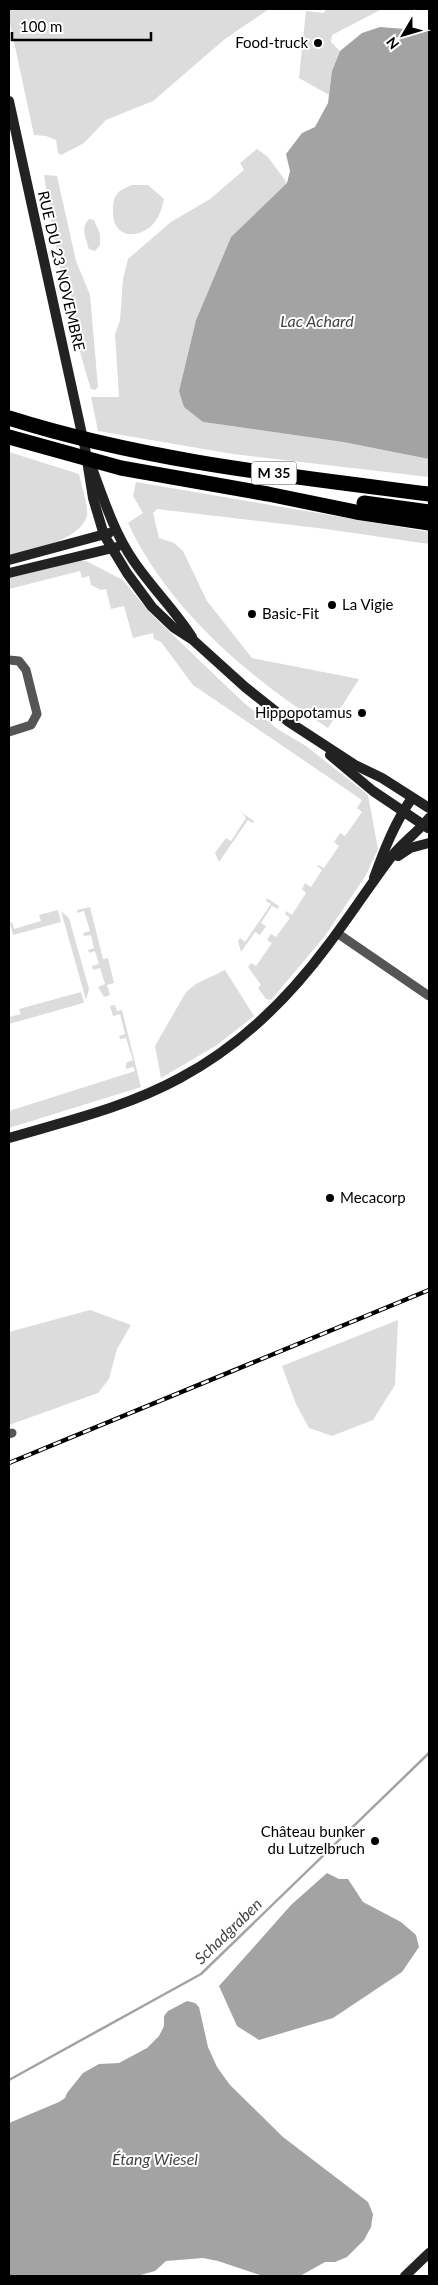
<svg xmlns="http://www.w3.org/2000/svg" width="438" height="2285" font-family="Lato,sans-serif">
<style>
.green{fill:#dcdcdc}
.water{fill:#a3a3a3}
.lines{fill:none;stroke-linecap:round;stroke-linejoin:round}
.stream{stroke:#a3a3a3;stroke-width:2.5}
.street{stroke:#555;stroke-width:9}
.secondary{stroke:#222;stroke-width:10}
.highway{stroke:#000;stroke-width:15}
.rail-casing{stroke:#000;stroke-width:4.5}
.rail{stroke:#fff;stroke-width:2.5;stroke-dasharray:8;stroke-linecap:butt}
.poi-dot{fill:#000;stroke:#fff;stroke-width:2}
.labels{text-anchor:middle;stroke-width:4;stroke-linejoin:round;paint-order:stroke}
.shield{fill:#fff;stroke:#4c4c4c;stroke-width:1}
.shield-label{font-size:14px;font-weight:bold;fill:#000}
.poi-label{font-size:15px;fill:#000;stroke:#fff;text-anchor:end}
.street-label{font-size:15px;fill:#000;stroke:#fff}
.water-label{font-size:16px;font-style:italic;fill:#444;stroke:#fff}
</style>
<rect width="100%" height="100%" fill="#fff"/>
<!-- green -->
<g class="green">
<path d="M 9,9 L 269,9 L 225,39 L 153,101 L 106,120 L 84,143 L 61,155 L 58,153 L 56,140 L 46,136 L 34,135 L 9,19 Z"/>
<path d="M 326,9 L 382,9 L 332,35 L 331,42 L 340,51 L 332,71 L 329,95 L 299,78 L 306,11 L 324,13 Z"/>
<path d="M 257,149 L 268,157 L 287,183 L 231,237 L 196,320 L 179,391 L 203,422 L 343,442 L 429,459 L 429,477 L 233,454 L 98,431 L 91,397 L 119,397 L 115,334 L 120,321 L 123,279 L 128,259 L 171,222 L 210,199 L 244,170 L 240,163 Z"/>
<path d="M 44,175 L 57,176 L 76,261 L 90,295 L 98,387 L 95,390 L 91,389 C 69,320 55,247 44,175 Z"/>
<path d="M 132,185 L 148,185 L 164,199 C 162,208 160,216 153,224 C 137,241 112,237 113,211 C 113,205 113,198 118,193 C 121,189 128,187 132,185 Z"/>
<path d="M 89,219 L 94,220 L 100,234 L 100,245 L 95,251 L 89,249 C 86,238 80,228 89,219 Z"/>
<path d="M 9,452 L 79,474 C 81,484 89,508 87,516 C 79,541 31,550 9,557 Z"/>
<path d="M 136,482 L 429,532 L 429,544 L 326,529 L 157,509 L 153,513 L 159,538 L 174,543 L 183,551 L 207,601 L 252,658 L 359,679 L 328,728 C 250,679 167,608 128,523 L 143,513 L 133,496 Z"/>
<path d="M 79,561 L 86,561 L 123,580 L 150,613 L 244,703 L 279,730 L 306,746 L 368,795 L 378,849 L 366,875 L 325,936 L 271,1000 L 266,999 L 258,988 L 261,985 L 248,967 L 251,963 L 256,966 L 272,943 L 267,940 L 271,934 L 276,937 L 290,918 L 285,914 L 286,911 L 292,915 L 306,893 L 302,889 L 305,883 L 311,887 L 322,870 L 317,866 L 318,865 L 324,868 L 339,846 L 334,842 L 340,833 L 345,836 L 362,812 L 357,808 L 362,800 L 193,685 L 161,642 L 154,639 L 153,633 L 133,638 L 124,606 L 111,609 L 106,589 L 101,590 L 91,585 L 89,576 L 82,578 L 80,571 L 9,589 L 9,578 Z"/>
<path d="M 242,813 L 254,821 L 253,823 L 248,820 L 219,862 L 215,853 L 226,838 L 231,841 L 246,818 Z"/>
<path d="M 267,898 L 279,906 L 278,909 L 272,906 L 261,923 L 266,926 L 260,935 L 255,932 L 241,952 L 238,941 L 240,938 L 245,942 L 271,904 L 266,901 Z"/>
<path d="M 90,907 L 103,959 L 108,958 L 114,983 L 107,985 L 110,995 L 104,997 L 98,987 L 105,984 L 100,968 L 93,970 L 92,966 L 99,964 L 95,951 L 89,953 L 88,950 L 94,948 L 91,935 L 84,936 L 83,933 L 90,931 L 84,911 L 77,913 L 77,910 Z"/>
<path d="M 58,910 L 61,922 L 13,935 L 10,923 L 12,922 L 14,929 L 41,921 L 39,915 Z"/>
<path d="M 61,911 L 69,918 L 89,989 L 86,1000 Z"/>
<path d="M 225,970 L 254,1016 L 217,1045 L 161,1078 L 155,1046 L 186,992 L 196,984 Z"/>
<path d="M 81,992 L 84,1002 L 80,1004 L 9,1024 L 9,1017 L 21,1014 L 19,1009 Z"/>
<path d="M 115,1005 L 117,1011 L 122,1010 L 141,1087 L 9,1128 L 9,1111 L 135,1071 L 133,1067 L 126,1069 L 126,1063 L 133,1060 L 126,1038 L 120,1039 L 119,1036 L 125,1034 L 120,1014 L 113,1016 L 110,1006 Z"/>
<path d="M 90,1310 L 131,1325 L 117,1349 L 109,1379 L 98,1393 L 9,1425 L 9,1332 Z"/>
<path d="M 398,1320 L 395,1385 L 373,1420 L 332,1436 L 309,1428 L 296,1404 L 282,1366 Z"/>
</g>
<!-- water -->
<g class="water">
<path d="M 380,27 L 429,31 L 429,459 L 343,442 L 203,422 L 184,407 L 179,391 L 196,320 L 231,237 L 287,183 L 290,171 L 286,154 L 302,133 L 315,127 L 328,103 L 332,71 L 340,51 L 362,33 Z"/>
<path d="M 327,1873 L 339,1879 L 348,1879 L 363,1902 L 401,1922 L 416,1935 L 419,1947 L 402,1972 L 333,2018 L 259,2040 L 237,2026 L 219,1986 L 291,1905 Z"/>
<path d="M 187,2001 L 195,2003 L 199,2007 L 208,2047 L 217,2067 L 230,2085 L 283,2137 L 368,2202 L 373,2214 L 371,2227 L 364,2240 L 347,2257 L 335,2262 L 325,2262 L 300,2276 L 263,2276 L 218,2261 L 203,2258 L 166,2261 L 155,2271 L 137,2276 L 9,2276 L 9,2123 L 59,2102 L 65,2098 L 67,2093 L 83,2073 L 99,2064 L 119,2063 L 147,2048 L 159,2036 L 164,2026 L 164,2016 L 168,2011 Z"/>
</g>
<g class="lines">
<!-- stream -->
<path class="stream" d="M 9,2080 L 201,1974 L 429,1753"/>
<!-- street -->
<g class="street">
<path d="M 9,660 L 19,661 L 26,670 L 37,714 L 31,725 L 9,732"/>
<path d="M 337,933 L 429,996"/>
<path d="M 9,1434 L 12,1433"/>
</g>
<!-- secondary -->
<g class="secondary">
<path d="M 9,101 L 85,448 L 93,498 L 104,535 L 127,573 L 152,607 L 173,627 L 193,640 L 245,687 L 289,722 L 355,765 L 382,778 L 429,808"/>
<path d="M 92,468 C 104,500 114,532 133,560 C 151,587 175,610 192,637"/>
<path d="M 9,560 L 109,533"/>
<path d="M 9,573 L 117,547"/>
<path d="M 330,755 L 373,791 L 428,828"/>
<path d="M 398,856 L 410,848 L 429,843"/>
<path d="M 374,878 C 384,850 395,822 412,798"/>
<path d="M 9,1138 C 67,1121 127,1107 180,1078 C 240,1046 288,999 328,945 C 350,916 370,885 392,856 C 403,842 418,832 429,818"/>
<path d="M 405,2276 L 429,2253"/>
</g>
<!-- highway -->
<g class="highway">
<path d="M 9,418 C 145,461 288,476 429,494"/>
<path d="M 9,437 L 121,468 L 268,494 L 356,512 L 429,523"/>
<path d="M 364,503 L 429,512"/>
</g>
<!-- rail casing -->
<g class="rail-casing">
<path id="rail" d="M 9,1463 L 429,1290"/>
</g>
<!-- rail -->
<use href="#rail" class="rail"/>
</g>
<!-- markers -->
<g class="poi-dot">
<circle cx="318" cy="43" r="5"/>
<circle cx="332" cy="605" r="5"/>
<circle cx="252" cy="614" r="5"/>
<circle cx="362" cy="713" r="5"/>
<circle cx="330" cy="1198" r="5"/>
<circle cx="375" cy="1841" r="5"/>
</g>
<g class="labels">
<!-- shield labels -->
<rect class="shield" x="251.5" y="461.5" width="45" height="23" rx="4"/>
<g class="shield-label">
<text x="274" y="478">M 35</text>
</g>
<!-- poi labels -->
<g class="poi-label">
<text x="308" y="48">Food-truck</text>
<text x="342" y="610" text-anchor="start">La Vigie</text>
<text x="262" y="619" text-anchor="start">Basic-Fit</text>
<text x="352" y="718">Hippopotamus</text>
<text x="340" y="1203" text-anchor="start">Mecacorp</text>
<text x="365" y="1837">Château bunker<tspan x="365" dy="17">du Lutzelbruch</tspan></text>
</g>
<!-- street labels -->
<g class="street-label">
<text transform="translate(61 271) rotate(77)" y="5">RUE DU 23 NOVEMBRE</text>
</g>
<!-- water labels -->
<g class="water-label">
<text x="317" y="327">Lac Achard</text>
<text transform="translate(228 1931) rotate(-44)" y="6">Schadgraben</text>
<text x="155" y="2165">Étang Wiesel</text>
</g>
</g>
<!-- border -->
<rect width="438" height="2285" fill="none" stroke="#000000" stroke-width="20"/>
<!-- north arrow -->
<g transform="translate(403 35) rotate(232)" stroke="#ffffff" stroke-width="4" paint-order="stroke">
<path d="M0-4L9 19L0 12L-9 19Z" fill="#000000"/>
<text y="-8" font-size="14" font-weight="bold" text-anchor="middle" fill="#000000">N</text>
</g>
<!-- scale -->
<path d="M12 32v8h139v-8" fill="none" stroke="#000000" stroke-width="2.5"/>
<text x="20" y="32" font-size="15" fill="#000000" stroke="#ffffff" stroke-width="4" paint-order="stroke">100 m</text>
</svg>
